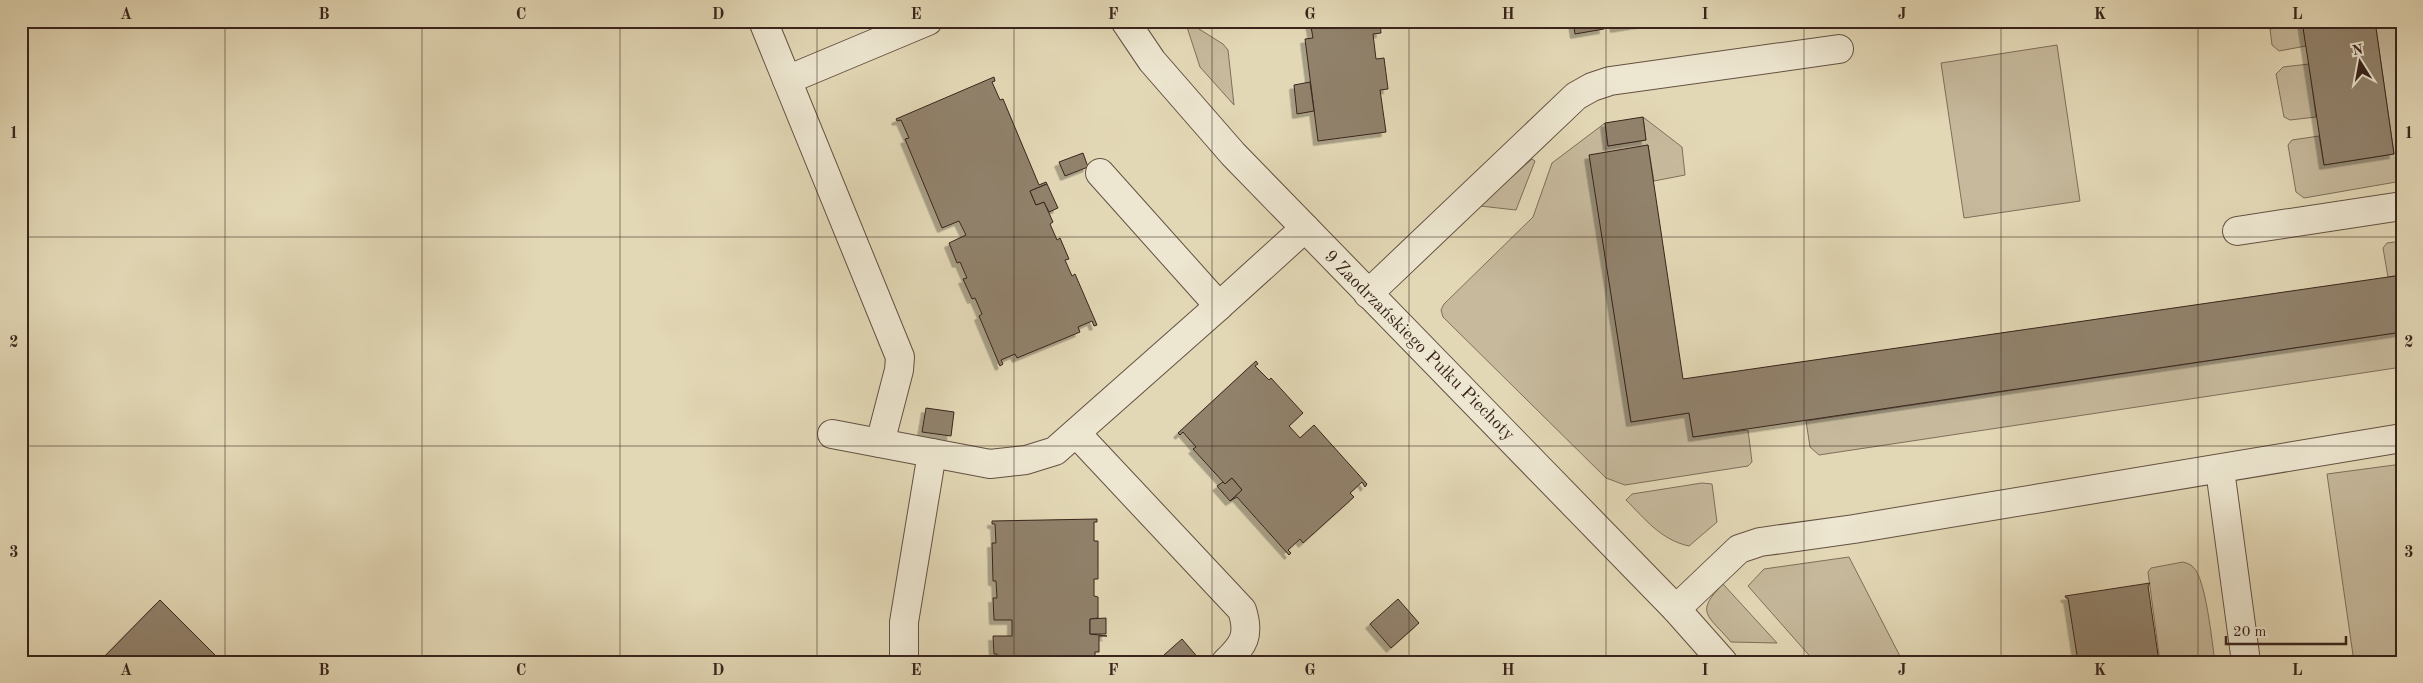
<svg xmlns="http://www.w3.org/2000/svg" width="2423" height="683" font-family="'Old Standard TT',serif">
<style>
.green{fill:#c6b99c;stroke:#806e5c}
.building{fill:#91826c;stroke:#39241c;filter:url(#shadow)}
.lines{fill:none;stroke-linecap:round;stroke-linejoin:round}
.minor-casing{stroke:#645142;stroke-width:30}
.minor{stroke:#ede6d0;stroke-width:28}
.grid{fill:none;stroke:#39241c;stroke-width:1;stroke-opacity:0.55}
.labels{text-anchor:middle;stroke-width:4;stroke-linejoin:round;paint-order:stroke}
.street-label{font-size:18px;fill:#39241c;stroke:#ede6d0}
.neatline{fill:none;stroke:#39241c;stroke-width:2}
.grid-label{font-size:16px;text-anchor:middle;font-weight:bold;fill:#39241c}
</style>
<defs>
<filter id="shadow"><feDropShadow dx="-4.5" dy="4.5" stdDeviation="0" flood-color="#0004"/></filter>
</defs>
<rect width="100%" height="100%" fill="#e3d8b6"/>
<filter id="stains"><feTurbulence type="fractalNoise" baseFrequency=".004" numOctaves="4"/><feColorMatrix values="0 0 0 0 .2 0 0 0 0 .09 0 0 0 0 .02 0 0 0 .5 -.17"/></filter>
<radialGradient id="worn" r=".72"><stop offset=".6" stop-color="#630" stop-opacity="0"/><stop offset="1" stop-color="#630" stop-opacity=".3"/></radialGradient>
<!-- green -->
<g class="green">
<path d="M 1185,21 L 1198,21 L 1199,29 L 1223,44 L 1228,50 L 1234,105 L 1200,67 Z"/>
<path d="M 2284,21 L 2302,21 L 2306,46 L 2279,51 L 2272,45 L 2270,29 L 2285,27 Z"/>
<path d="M 2375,21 L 2402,21 L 2402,181 L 2304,198 L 2296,192 L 2288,145 L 2292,140 L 2319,136 L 2324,165 L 2394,154 Z"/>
<path d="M 2057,45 L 2080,201 L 1964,218 L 1941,63 Z"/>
<path d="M 2309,64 L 2316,117 L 2290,120 L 2284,117 L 2276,74 L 2283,67 Z"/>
<path d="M 1643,117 L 1682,147 L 1685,175 L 1654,181 L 1648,145 L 1590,156 L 1631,422 L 1689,413 L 1693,437 L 1748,430 L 1752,462 L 1748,466 L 1625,485 L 1606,478 L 1443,317 L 1441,310 L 1444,304 L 1533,217 L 1552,163 L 1605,123 L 1608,146 L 1646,140 Z"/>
<path d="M 1532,159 L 1535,161 L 1516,210 L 1480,206 Z"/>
<path d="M 2402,241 L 2402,275 L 2388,277 L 2383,248 L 2387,243 Z"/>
<path d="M 2402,332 L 2402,367 L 1819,455 L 1810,447 L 1806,421 Z"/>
<path d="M 2402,464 L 2402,662 L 2354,662 L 2327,474 Z"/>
<path d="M 1702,483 L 1712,484 L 1717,522 L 1689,546 C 1661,540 1645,519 1626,500 L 1632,494 Z"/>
<path d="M 1849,557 L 1903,662 L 1815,662 L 1748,586 L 1764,569 Z"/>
<path d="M 2183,562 C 2186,563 2191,564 2193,567 C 2206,578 2212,643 2215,662 L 2160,662 L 2148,572 L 2151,568 Z"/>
<path d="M 1723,584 L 1777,643 L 1731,642 C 1708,615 1694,613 1723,584 Z"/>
</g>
<!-- building -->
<g class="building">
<path d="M 1310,21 L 1380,21 L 1381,33 L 1373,34 L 1376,59 L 1384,58 L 1388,89 L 1380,90 L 1386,132 L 1318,141 L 1305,39 L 1313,38 Z"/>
<path d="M 1573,21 L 1603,21 L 1604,29 L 1575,34 Z"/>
<path d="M 1614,21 L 1659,21 L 1615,28 Z"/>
<path d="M 2302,21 L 2375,21 L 2394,154 L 2324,165 Z"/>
<path d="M 994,77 L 995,81 L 992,82 L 1000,100 L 1003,99 L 1039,185 L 1046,182 L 1047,184 L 1030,191 L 1036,205 L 1044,202 L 1053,222 L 1050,224 L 1057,240 L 1060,238 L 1069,259 L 1065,260 L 1072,276 L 1075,274 L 1097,325 L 1094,326 L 1092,321 L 1078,327 L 1080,332 L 1017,358 L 1015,354 L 1001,360 L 1003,364 L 1000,366 L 979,316 L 982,314 L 975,298 L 972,299 L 963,279 L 967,278 L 960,262 L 957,263 L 949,243 L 966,235 L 959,221 L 942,228 L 905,139 L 909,138 L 901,120 L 897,121 L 896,119 Z"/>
<path d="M 1310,82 L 1314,111 L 1297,114 L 1294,85 Z"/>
<path d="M 1643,117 L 1646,140 L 1608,146 L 1605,123 Z"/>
<path d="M 1648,145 L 1683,379 L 2402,275 L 2402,332 L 1693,437 L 1689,413 L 1631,422 L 1589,155 Z"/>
<path d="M 1083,153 L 1088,167 L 1065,176 L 1059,162 Z"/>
<path d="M 1047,184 L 1058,208 L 1049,212 L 1044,202 L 1036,205 L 1030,191 Z"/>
<path d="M 1256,361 L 1258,364 L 1255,366 L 1269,380 L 1271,378 L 1303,413 L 1289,426 L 1300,438 L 1314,425 L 1367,484 L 1365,487 L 1362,482 L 1350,493 L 1354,497 L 1303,543 L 1300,539 L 1288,550 L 1291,553 L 1289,555 L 1237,497 L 1230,501 L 1242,490 L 1232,478 L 1225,484 L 1193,449 L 1196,447 L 1183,432 L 1180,435 L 1178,433 Z"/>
<path d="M 926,408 L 954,412 L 951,436 L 922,432 Z"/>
<path d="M 1232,478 L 1242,490 L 1230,501 L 1217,486 L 1223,482 L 1225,484 Z"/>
<path d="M 1097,519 L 1097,522 L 1094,522 L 1094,541 L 1098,541 L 1098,579 L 1094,579 L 1094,596 L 1098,597 L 1098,618 L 1090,619 L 1090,634 L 1107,636 L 1099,636 L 1099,652 L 1095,652 L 1095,662 L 997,662 L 997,654 L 994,654 L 993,636 L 1012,636 L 1012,620 L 994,620 L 993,598 L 997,598 L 996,581 L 993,581 L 992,543 L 996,543 L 995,524 L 992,524 L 992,521 Z"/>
<path d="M 2150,583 L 2148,586 L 2159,662 L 2078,662 L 2068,598 L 2066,598 L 2065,596 Z"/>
<path d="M 1398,599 L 1419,623 L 1391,648 L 1370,624 Z"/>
<path d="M 160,600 L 222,662 L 99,662 Z"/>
<path d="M 1106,618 L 1106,634 L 1090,634 L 1090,619 Z"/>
<path d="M 1182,639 L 1200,660 L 1199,662 L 1170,662 L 1164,655 Z"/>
</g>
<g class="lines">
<!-- minor casing -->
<g class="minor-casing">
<g id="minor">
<path d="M 763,21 L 900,357 L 899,370 L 880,443"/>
<path d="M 1125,21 L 1152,61 L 1233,154 L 1676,609 L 1723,662"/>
<path d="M 787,80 L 928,21"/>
<path d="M 1100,173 L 1219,306 L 1305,228"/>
<path d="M 2237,231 L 2402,206"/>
<path d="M 1368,294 L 1576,96 L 1592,87 L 1610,81 L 1839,49"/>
<path d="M 1076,433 L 1242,610 C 1250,635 1244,645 1226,662"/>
<path d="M 832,434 L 990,464 L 1026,460 L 1055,451 L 1219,306"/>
<path d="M 2220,470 L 2246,662"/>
<path d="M 1676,609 L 1739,549 L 1760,542 L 1854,529 L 2402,438"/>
<path d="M 904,662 L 904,622 L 932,453"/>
</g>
</g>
<!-- minor -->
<use href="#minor" class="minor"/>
</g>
<!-- grid -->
<path class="grid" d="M 225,21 L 225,662M 422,21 L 422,662M 620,21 L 620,662M 817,21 L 817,662M 1014,21 L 1014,662M 1212,21 L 1212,662M 1409,21 L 1409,662M 1606,21 L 1606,662M 1804,21 L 1804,662M 2001,21 L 2001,662M 2198,21 L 2198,662M 21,237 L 2402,237M 21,446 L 2402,446"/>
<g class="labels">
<!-- street labels -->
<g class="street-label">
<text transform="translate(1420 345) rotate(45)" y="6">9 Zaodrzańskiego Pułku Piechoty</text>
</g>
</g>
<!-- margin -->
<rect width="2423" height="683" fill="none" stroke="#e3d8b6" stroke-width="55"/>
<!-- north arrow -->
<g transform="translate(2360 62) rotate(349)" stroke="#ede6d0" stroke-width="4" paint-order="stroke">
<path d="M0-4L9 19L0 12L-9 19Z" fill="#39241c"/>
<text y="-8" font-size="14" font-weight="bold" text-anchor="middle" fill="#39241c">N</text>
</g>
<!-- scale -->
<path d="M2226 636v8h120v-8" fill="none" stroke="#39241c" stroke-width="2.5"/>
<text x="2233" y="636" font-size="15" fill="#39241c" stroke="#ede6d0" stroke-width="4" paint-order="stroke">20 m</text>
<rect x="28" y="28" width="2368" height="628" class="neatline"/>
<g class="grid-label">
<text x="126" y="19">A</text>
<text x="324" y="19">B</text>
<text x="521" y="19">C</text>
<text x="718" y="19">D</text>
<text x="916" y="19">E</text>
<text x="1113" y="19">F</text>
<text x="1310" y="19">G</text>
<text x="1508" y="19">H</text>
<text x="1705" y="19">I</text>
<text x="1902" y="19">J</text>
<text x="2100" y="19">K</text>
<text x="2297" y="19">L</text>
<text x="14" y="138">1</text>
<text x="2409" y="138">1</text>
<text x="14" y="347">2</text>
<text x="2409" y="347">2</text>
<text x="14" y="557">3</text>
<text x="2409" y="557">3</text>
<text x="126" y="675">A</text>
<text x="324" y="675">B</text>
<text x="521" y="675">C</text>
<text x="718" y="675">D</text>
<text x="916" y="675">E</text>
<text x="1113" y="675">F</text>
<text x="1310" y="675">G</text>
<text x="1508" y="675">H</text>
<text x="1705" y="675">I</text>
<text x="1902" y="675">J</text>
<text x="2100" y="675">K</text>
<text x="2297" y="675">L</text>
</g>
<rect width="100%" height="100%" filter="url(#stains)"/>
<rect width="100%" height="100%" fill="url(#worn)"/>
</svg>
